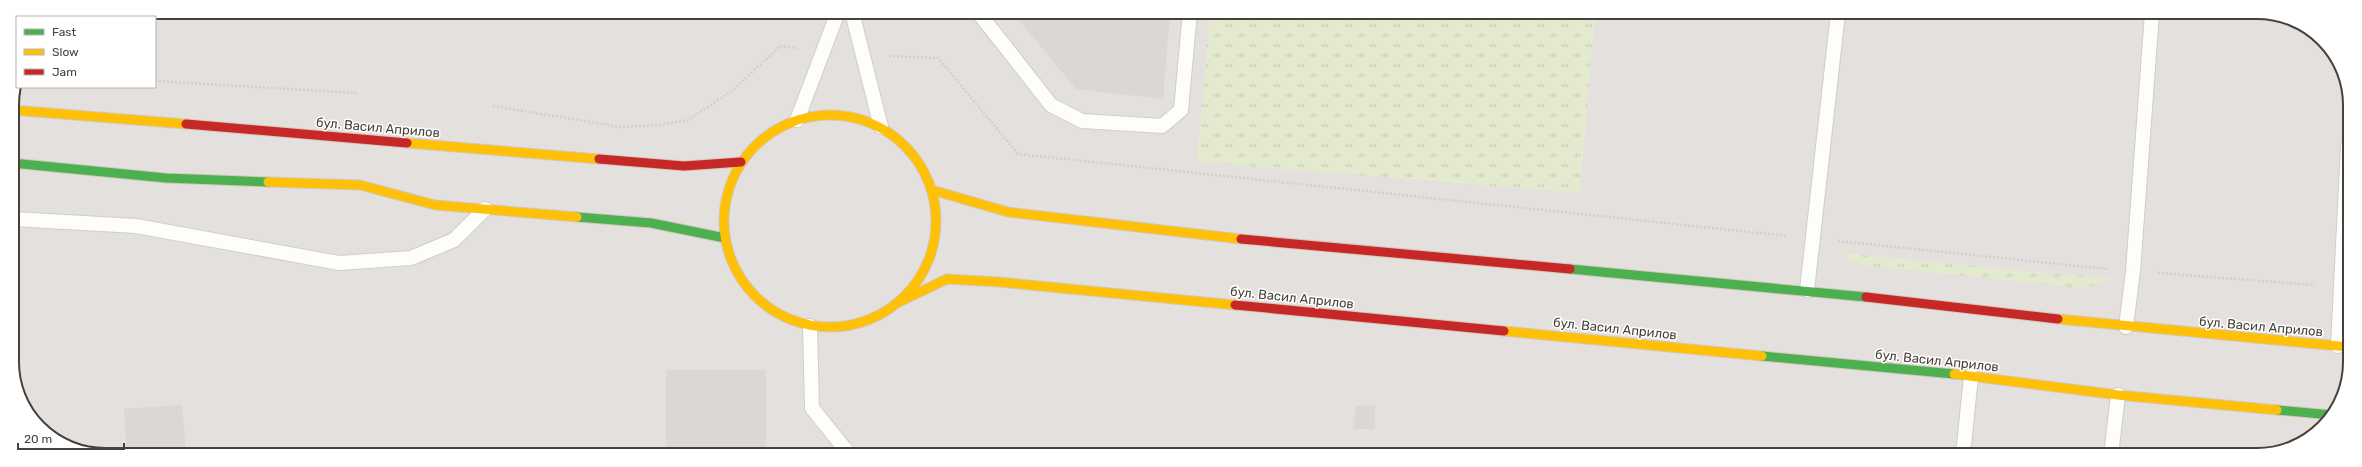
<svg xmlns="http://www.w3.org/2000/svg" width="2362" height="467" font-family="Rubik,sans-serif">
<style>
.industrial{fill:#e4e0dd}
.grass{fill:url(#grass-tufts)}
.building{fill:#dad7d4}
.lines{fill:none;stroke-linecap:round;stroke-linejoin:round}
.lane-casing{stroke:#d0cdcb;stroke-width:16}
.fast-casing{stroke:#d3c8bc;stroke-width:11}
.slow-casing{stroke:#d3c8bc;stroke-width:11}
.jam-casing{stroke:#d3c8bc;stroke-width:11}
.path{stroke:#d2d0cb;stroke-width:2.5;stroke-dasharray:2 2;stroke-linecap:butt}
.lane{stroke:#fdfdfc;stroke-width:14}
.fast{stroke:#4caf50;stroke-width:9}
.slow{stroke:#ffc107;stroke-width:9}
.jam{stroke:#c62828;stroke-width:9}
.labels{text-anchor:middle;stroke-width:3;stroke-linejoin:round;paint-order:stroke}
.street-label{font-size:13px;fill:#484039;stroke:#fff}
.rim{fill:none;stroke:#484039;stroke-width:2}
</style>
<defs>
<pattern id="grass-tufts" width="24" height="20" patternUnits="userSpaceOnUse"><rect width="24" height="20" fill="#e4eacf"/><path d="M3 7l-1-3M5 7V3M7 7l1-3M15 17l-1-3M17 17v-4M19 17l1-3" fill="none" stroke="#c5cab2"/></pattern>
</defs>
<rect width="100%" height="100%" fill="#f2f0ed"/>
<!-- industrial -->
<path class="industrial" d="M 105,12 L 2270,13 L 2319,35 L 2348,86 L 2349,375 L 2338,408 L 2319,432 L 2263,455 L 92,454 L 39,428 L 14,381 L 12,105 L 17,80 L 17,87 L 155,87 L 155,17 L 80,17 Z"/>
<!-- grass -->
<g class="grass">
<path d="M 1210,12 L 1595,13 L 1580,193 L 1197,162 Z"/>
<path d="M 1842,253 L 2112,279 L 2102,284 L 2079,288 L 1863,265 L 1848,260 Z"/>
</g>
<!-- building -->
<g class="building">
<path d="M 1012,12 L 1170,12 L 1163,99 L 1076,89 Z"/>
<rect x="666" y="370" width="100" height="83"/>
<path d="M 182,405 L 186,454 L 127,454 L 124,409 Z"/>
<path d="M 1375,405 L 1375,429 L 1354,429 L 1355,406 Z"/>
</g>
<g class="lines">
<!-- lane casing -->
<g class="lane-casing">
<g id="lane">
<path d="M 296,12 L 494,12"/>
<path d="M 852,12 L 881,127"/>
<path d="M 978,12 L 1051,105 L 1082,121 L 1162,126 L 1181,110 L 1190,12"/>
<path d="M 797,120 L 838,12"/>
<path d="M 13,219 L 136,226 L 339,263 L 411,258 L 454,240 L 485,209"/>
<path d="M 1807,290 L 1838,13"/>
<path d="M 810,326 L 812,408 L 849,454"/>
<path d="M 2126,327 L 2133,271 L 2152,13"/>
<path d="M 2338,346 L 2348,145"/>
<path d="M 1963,455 L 1971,376"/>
<path d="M 2111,455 L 2118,395"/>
</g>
</g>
<!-- fast casing -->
<g class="fast-casing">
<g id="fast">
<path d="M 12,163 L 166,178 L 268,182"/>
<path d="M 577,217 L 651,223 L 725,238"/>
<path d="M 1570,269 L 1866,297"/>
<path d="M 1762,356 L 1954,374"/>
<path d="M 2277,410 L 2332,415"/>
</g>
</g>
<!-- slow casing -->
<g class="slow-casing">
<g id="slow">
<path d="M 12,110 L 186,124"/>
<circle cx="830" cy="221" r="106"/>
<path d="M 407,143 L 599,159"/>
<path d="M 268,182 L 360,185 L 435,205 L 577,217"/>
<path d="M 932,190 L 1008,212 L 1241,239"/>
<path d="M 899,302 L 947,279 L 999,282 L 1235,305"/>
<path d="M 2058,319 L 2349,347"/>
<path d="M 1504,331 L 1762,356"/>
<path d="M 1954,374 L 2118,395 L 2277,410"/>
</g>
</g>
<!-- jam casing -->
<g class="jam-casing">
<g id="jam">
<path d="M 186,124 L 407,143"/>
<path d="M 599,159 L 684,166 L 741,162"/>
<path d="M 1241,239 L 1570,269"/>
<path d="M 1866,297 L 2058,319"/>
<path d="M 1235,305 L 1504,331"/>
</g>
</g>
<!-- path -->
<g class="path">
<path d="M 889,56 L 938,58 L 1018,154 L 1787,236"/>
<path d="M 155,81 L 357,93"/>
<path d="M 493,106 L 620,127 L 659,125 L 688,120 L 732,91 L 780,46 L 797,48"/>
<path d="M 1838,241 L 2107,269"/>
<path d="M 2158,273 L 2315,285"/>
</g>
<!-- lane -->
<use href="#lane" class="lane"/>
<!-- fast -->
<use href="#fast" class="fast"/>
<!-- slow -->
<use href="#slow" class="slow"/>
<!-- jam -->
<use href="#jam" class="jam"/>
</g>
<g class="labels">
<!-- street labels -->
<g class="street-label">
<text transform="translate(378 127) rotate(5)" y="5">бул. Васил Априлов</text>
<text transform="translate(1292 297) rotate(6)" y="5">бул. Васил Априлов</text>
<text transform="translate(2261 326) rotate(5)" y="5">бул. Васил Априлов</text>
<text transform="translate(1615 328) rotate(6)" y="5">бул. Васил Априлов</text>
<text transform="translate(1937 360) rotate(6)" y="5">бул. Васил Априлов</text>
</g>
</g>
<!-- crop -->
<path d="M0 0H2362V467H0ZM105 19H2257A86 86 0 0 1 2343 105V362A86 86 0 0 1 2257 448H105A86 86 0 0 1 19 362V105A86 86 0 0 1 105 19Z" fill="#fff" fill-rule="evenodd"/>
<path class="rim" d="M105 19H2257A86 86 0 0 1 2343 105V362A86 86 0 0 1 2257 448H105A86 86 0 0 1 19 362V105A86 86 0 0 1 105 19Z"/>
<!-- legend -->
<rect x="16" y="16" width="140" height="72" fill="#ffffff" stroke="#b6b3b0"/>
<rect x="24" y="29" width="20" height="6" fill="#4caf50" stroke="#b6b3b0"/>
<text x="52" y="36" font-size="12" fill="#484039">Fast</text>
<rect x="24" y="49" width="20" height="6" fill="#ffc107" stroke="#b6b3b0"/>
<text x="52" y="56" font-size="12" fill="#484039">Slow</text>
<rect x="24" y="69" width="20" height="6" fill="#c62828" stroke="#b6b3b0"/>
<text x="52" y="76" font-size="12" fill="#484039">Jam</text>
<!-- scale -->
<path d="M18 443v6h106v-6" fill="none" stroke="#484039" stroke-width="2"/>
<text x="24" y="443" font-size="12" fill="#484039" stroke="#ffffff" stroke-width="3" paint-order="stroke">20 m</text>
</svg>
